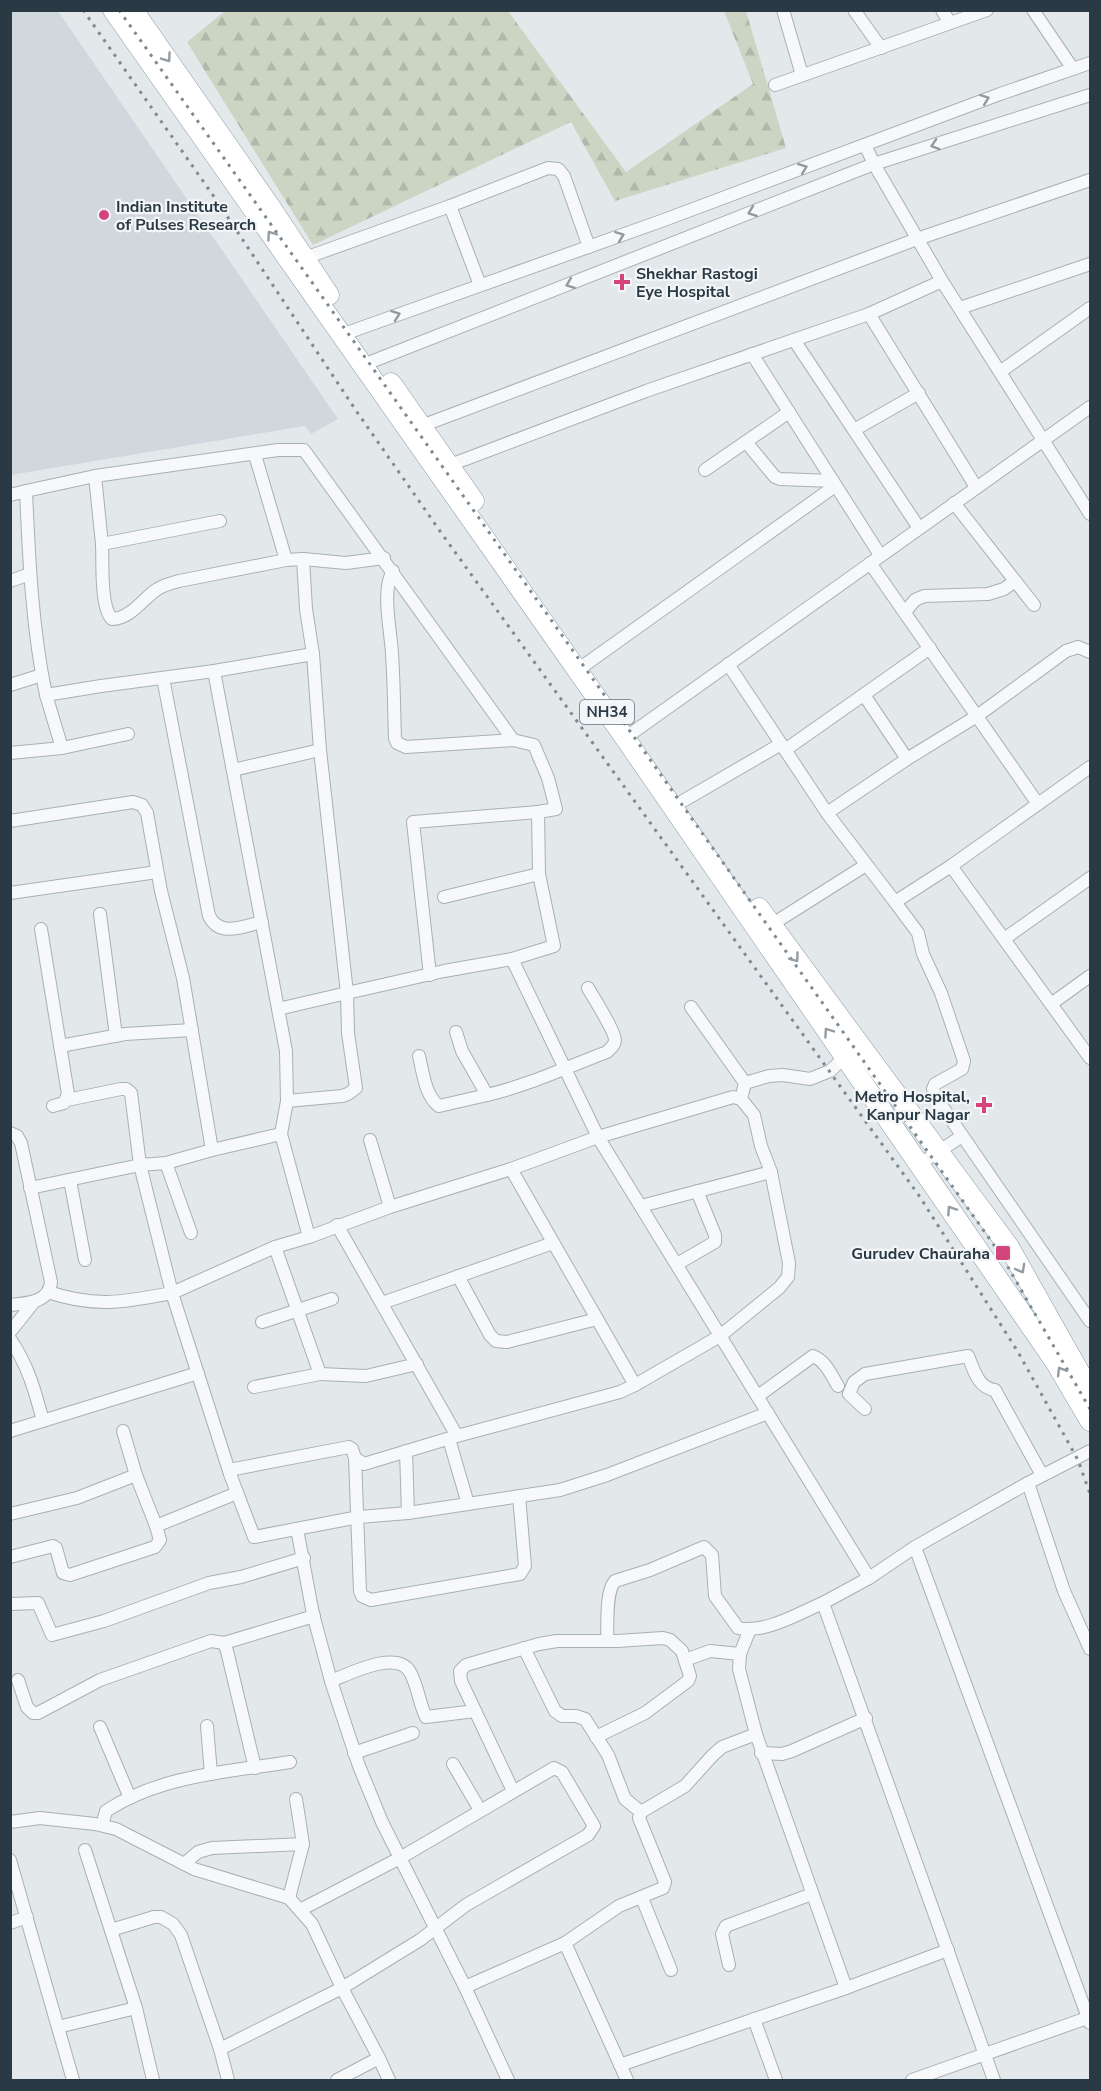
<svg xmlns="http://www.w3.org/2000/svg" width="1101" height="2091" font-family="'Nunito Sans',sans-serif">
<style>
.built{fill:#d1d8dd}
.forest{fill:url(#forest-firs)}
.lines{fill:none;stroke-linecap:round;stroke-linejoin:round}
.minor-casing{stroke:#a8b0b6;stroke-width:14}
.trunk-casing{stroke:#8999a3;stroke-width:21}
.minor{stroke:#f6f8f9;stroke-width:12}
.trunk{stroke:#fff;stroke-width:20}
.rail{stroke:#7b8b96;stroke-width:3;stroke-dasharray:3 6;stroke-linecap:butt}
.oneway{stroke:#949ca2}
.oneway2{stroke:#90999e}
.poi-dot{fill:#d3457b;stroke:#f3f6f8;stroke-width:2}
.labels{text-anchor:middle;stroke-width:4.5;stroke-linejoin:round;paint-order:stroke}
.shield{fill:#f3f6f8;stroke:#66727a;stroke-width:1.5}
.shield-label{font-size:15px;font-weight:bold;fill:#2a3a44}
.poi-label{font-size:16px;font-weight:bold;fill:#2a3a44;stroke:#f3f6f8;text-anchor:start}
</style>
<defs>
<pattern id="forest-firs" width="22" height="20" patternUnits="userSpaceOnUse" patternTransform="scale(1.5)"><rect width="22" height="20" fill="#ccd5c4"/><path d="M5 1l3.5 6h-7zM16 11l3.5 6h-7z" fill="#afb8aa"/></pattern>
</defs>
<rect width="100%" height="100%" fill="#e3e8eb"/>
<!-- built -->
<path class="built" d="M 11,10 L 58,11 L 338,419 L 311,434 L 305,426 L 11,475 Z"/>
<!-- forest -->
<path class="forest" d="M 225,11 L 508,11 L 626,172 L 753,84 L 724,11 L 746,11 L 786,148 L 615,201 L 571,122 L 313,245 L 187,42 Z"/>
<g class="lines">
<!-- minor casing -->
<g class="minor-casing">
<g id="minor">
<path d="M 783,10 L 802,75"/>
<path d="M 854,10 L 881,48"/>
<path d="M 942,10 L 950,23"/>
<path d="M 1033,10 L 1073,69"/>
<path d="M 775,85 L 987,10"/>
<path d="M 865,145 L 874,164 L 942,281 L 1090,514"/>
<path d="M 450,206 L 548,168 L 558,169 L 564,176 L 589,247"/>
<path d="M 305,258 L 450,206 L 480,285"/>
<path d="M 960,308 L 1090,264"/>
<path d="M 869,314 L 976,487"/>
<path d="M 341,335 L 664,220 L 1000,94 L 1090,63"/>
<path d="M 794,340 L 919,528"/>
<path d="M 752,354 L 880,555"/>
<path d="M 363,365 L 874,164 L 1090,95"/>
<path d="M 1000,372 L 1090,308"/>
<path d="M 416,428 L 917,239 L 1090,180"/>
<path d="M 854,430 L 919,393"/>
<path d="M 746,442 L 775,477 L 780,479 L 833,481"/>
<path d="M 255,455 L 286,560"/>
<path d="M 450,465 L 646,391 L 869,314 L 942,281"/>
<path d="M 705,470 L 789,412"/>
<path d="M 26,491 L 95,476"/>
<path d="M 10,495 L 26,491 C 29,559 32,628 46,695 L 101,686 L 214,671 L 313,654 L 306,609 L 303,559"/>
<path d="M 954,503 L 1034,605"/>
<path d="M 220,521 L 102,544 C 103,562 100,607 112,619 C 130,619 143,599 156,590 C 163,585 171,583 179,581 L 286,560 L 303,559 L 346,563 L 384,558"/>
<path d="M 102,544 L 95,476 L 278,450 L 304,450 L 513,740"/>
<path d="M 870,563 L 1038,804"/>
<path d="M 10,581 L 30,574"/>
<path d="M 905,612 L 915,600 L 924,596 L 988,594 L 1004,589 L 1015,581"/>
<path d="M 313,654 L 320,750 L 347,993 L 444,971 L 512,959 L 554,946 L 539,874 L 538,812 L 556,809 L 548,778 L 534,745 L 513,740 L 406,747 L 397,743 L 395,738 C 394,710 394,682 392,654 C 391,631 381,590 393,571"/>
<path d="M 586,664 L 835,486"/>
<path d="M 728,664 L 827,813 L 895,902 L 951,866 L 1090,767"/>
<path d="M 214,671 L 286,1051 L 287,1101 L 281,1134"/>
<path d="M 163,678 L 209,916 C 220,938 244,926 262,922"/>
<path d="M 10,685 L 42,675"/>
<path d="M 864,695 L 907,759"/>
<path d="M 625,738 L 1090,407"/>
<path d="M 62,748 L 128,734"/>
<path d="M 785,750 L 930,648"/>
<path d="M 10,753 L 62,748 L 46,695"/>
<path d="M 233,770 L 320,750"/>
<path d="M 683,801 L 781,744"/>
<path d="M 827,813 L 907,759 L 977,716 L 1066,651 L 1078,647 L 1090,652"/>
<path d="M 10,821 L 133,802 L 142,805 L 147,813 L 161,891 L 183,978 L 212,1150 L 281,1134 L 309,1237"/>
<path d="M 951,866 L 1090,1058"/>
<path d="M 10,893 L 157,872"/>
<path d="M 444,897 L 539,874"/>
<path d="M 895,902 L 918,933 L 923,954 L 941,993 L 964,1061 L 962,1069 L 935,1084 L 933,1089 L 937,1099 L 1090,1321"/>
<path d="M 100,914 L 116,1036"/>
<path d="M 771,925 L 866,865"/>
<path d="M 41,929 L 68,1094 L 64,1103 L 53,1106"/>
<path d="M 1004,939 L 1090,878"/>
<path d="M 512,959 L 598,1137 L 733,1097 L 741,1099"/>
<path d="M 430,975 L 413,822 L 538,812"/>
<path d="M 1051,1004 L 1090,976"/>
<path d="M 278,1009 L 347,993 L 348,1033 L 356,1088 L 348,1094 L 342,1096 L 287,1101"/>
<path d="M 456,1032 L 462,1051 L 487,1095 C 529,1085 567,1067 607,1052 C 611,1048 615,1045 615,1040 C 615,1031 593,997 588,988"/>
<path d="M 60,1046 L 125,1034 L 192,1030"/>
<path d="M 419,1056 C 423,1072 425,1096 439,1106 L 487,1095"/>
<path d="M 745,1083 L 769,1076 L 783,1075 L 810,1079 L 830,1071 L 845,1057"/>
<path d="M 10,1133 L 17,1136 L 21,1143 L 51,1282 C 49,1303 27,1303 10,1305"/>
<path d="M 370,1140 L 390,1207"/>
<path d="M 166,1163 L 191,1233"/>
<path d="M 920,1164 L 962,1136"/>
<path d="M 511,1169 L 635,1385"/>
<path d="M 70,1180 L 85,1260"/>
<path d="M 30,1188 L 140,1165 L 166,1163 L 212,1150"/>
<path d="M 641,1206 L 771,1172"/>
<path d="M 337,1225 L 457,1436 L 620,1392 L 635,1385 L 720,1336 L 779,1288 L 788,1277 L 789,1263 L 771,1172 L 761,1146 L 754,1115 L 741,1099 L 745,1083 L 691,1007"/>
<path d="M 275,1247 L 320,1374 L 366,1376 L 417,1364"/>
<path d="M 677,1264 L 715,1242 L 715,1235 L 697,1191"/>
<path d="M 458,1276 L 490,1335 L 496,1341 L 507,1342 L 597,1319"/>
<path d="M 48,1292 C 96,1308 124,1302 172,1293 L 140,1165 L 131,1093 L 126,1089 L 121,1089 L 67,1100"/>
<path d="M 382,1303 L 553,1243"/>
<path d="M 262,1322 L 332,1299"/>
<path d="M 10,1332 L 34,1302"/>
<path d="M 10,1339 C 28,1365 35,1391 43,1421"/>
<path d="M 254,1387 L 320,1374"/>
<path d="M 758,1396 L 813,1356 C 826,1361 831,1375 838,1386"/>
<path d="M 865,1409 L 849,1394 L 854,1382 L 865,1374 L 968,1356 C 974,1370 978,1388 995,1390 L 1042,1475"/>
<path d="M 768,1413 L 607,1475 L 560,1490 L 408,1513 L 359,1517 L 254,1537 L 230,1474 L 172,1293 L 275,1247 L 309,1237 L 390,1207 L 511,1169 L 598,1137 L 869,1578"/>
<path d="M 10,1431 L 198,1373"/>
<path d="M 123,1431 L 136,1475"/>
<path d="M 449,1439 L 468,1504"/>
<path d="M 406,1451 L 408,1513"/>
<path d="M 355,1458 L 360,1591 L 362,1596 L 371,1600 L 520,1574 L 525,1566 L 519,1496"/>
<path d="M 229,1470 L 349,1447 L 352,1449 L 355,1458 L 364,1464 L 457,1436"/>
<path d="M 1028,1483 L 1064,1591 L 1090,1649"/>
<path d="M 10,1514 L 77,1498 L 136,1475 L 156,1526 L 237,1493"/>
<path d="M 297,1529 L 313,1614 L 331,1681 L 359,1766 L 382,1822 L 465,1987 L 508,2080"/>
<path d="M 915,1547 L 1090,2023"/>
<path d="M 10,1557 L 53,1546 L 56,1548 L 63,1573 L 70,1575 L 155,1547 L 160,1540 L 156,1526"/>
<path d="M 10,1604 L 38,1603 L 52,1635 L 104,1621 L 209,1583 L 241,1577 L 304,1558"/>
<path d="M 750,1629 L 740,1654 L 739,1669 L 756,1734 L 846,1988"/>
<path d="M 607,1641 C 608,1626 605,1592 615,1581 L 650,1570 L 704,1547 L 712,1555 L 715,1596 L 738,1628 C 765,1634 799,1613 823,1603"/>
<path d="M 224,1643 L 314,1616"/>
<path d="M 524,1648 L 555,1711 L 562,1716 L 576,1716 L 585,1719 L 608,1755 L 625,1799 L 641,1812"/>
<path d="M 685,1660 L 710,1651 L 740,1654"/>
<path d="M 18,1680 L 27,1707 L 33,1713 L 38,1713 L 100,1680 L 211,1641 L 224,1643 L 227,1651 L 255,1768"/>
<path d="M 331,1681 C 349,1674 397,1649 410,1672 C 418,1686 419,1703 426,1717 L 475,1711"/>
<path d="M 207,1726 L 211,1774"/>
<path d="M 100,1727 L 130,1798"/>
<path d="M 354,1753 L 413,1733"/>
<path d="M 761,1753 L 782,1754 L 792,1751 L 866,1718"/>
<path d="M 453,1764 L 480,1810"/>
<path d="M 513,1791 L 461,1681 L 460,1671 L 466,1665 L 539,1644 L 557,1641 L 617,1641 L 663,1638 L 670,1640 L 682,1651 L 690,1676 L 688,1681 L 645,1713 L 596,1737"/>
<path d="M 10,1822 L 40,1818 L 95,1824 L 116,1829 L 194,1869 L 289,1898 L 312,1924 L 342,1988 L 420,1940 L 466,1905 L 588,1835 L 594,1826 L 562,1772 L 554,1768 L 400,1858 L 300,1910"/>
<path d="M 102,1825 L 106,1811 C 161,1775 228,1772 290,1762"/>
<path d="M 85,1850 L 136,2008"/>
<path d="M 10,1860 L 73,2080"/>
<path d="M 184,1864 L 198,1852 L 212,1848 L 303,1844"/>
<path d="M 289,1898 L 303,1844 L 296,1799"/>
<path d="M 642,1898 L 671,1970"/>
<path d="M 10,1923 L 27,1917"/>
<path d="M 111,1930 L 154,1917 L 161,1917 L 173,1924 L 181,1935 L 220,2049 L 228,2080"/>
<path d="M 565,1943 L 627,2080"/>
<path d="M 729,1965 L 722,1934 L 726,1926 L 812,1894"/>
<path d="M 465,1987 L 565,1943 L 619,1906 L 663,1888 L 665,1882 L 639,1818 L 641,1812 L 685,1786 L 712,1756 L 722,1747 L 756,1734"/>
<path d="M 754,2019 L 776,2080"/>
<path d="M 58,2027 L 136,2008 L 153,2080"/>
<path d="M 220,2049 L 342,1988 L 379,2058"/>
<path d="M 620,2065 L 846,1988 L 948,1950"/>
<path d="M 337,2080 L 379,2058 L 389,2080"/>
<path d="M 912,2080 L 1090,2017"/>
<path d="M 994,2080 L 823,1603 L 869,1578 L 915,1547 L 1028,1483 L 1090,1451"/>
</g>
</g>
<!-- trunk casing -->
<g class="trunk-casing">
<g id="trunk">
<path d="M 113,10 L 625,738 L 1056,1363 L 1090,1421"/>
<path d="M 133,10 L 267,202 L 329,295"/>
<path d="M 391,383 L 474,501"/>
<path d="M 759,908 L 1009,1247 L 1090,1391"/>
</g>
</g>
<!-- minor -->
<use href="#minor" class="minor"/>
<!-- trunk -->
<use href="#trunk" class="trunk"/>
<!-- rail -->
<g class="rail">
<path d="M 83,10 L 217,201 L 357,412 L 442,534 L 920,1197 L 1018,1352 L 1078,1460 L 1090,1494"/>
<path d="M 119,10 L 1001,1255 L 1090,1409"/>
</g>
</g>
<!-- one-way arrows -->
<defs><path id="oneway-chevron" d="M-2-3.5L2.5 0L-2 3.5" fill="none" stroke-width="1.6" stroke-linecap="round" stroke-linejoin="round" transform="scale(1.5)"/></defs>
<g class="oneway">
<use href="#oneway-chevron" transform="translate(167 58) rotate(55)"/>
<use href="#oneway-chevron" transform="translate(271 235) rotate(-125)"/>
<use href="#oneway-chevron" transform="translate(795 958) rotate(54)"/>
<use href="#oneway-chevron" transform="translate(828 1032) rotate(-125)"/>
<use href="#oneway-chevron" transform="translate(951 1210) rotate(-124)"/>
<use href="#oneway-chevron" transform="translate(1021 1269) rotate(61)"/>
<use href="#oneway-chevron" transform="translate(1061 1371) rotate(-121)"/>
</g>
<g class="oneway2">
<use href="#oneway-chevron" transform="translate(985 99) rotate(-21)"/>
<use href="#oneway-chevron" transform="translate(935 145) rotate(162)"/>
<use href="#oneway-chevron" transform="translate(803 168) rotate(-21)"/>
<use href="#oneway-chevron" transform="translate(752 212) rotate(159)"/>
<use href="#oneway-chevron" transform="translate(620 236) rotate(-20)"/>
<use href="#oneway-chevron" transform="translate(570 284) rotate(159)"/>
<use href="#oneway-chevron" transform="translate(396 315) rotate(-20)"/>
</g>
<!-- markers -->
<g class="poi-dot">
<circle cx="104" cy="215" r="6"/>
<path d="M619 273h6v6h6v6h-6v6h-6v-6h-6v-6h6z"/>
<path d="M981 1096h6v6h6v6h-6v6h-6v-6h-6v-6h6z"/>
<rect x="995" y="1245" width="16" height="16" rx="3"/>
</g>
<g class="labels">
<!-- shield labels -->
<rect class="shield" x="580" y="700" width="54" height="24" rx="4.5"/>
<g class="shield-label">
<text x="607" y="717">NH34</text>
</g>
<!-- poi labels -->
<g class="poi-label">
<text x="116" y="212">Indian Institute<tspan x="116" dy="18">of Pulses Research</tspan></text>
<text x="636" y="279">Shekhar Rastogi<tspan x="636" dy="18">Eye Hospital</tspan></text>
<text x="970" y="1102" text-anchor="end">Metro Hospital,<tspan x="970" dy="18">Kanpur Nagar</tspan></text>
<text x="990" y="1259" text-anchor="end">Gurudev Chauraha</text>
</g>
</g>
<!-- border -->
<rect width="1101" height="2091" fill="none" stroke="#2a3a44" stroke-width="24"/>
</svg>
